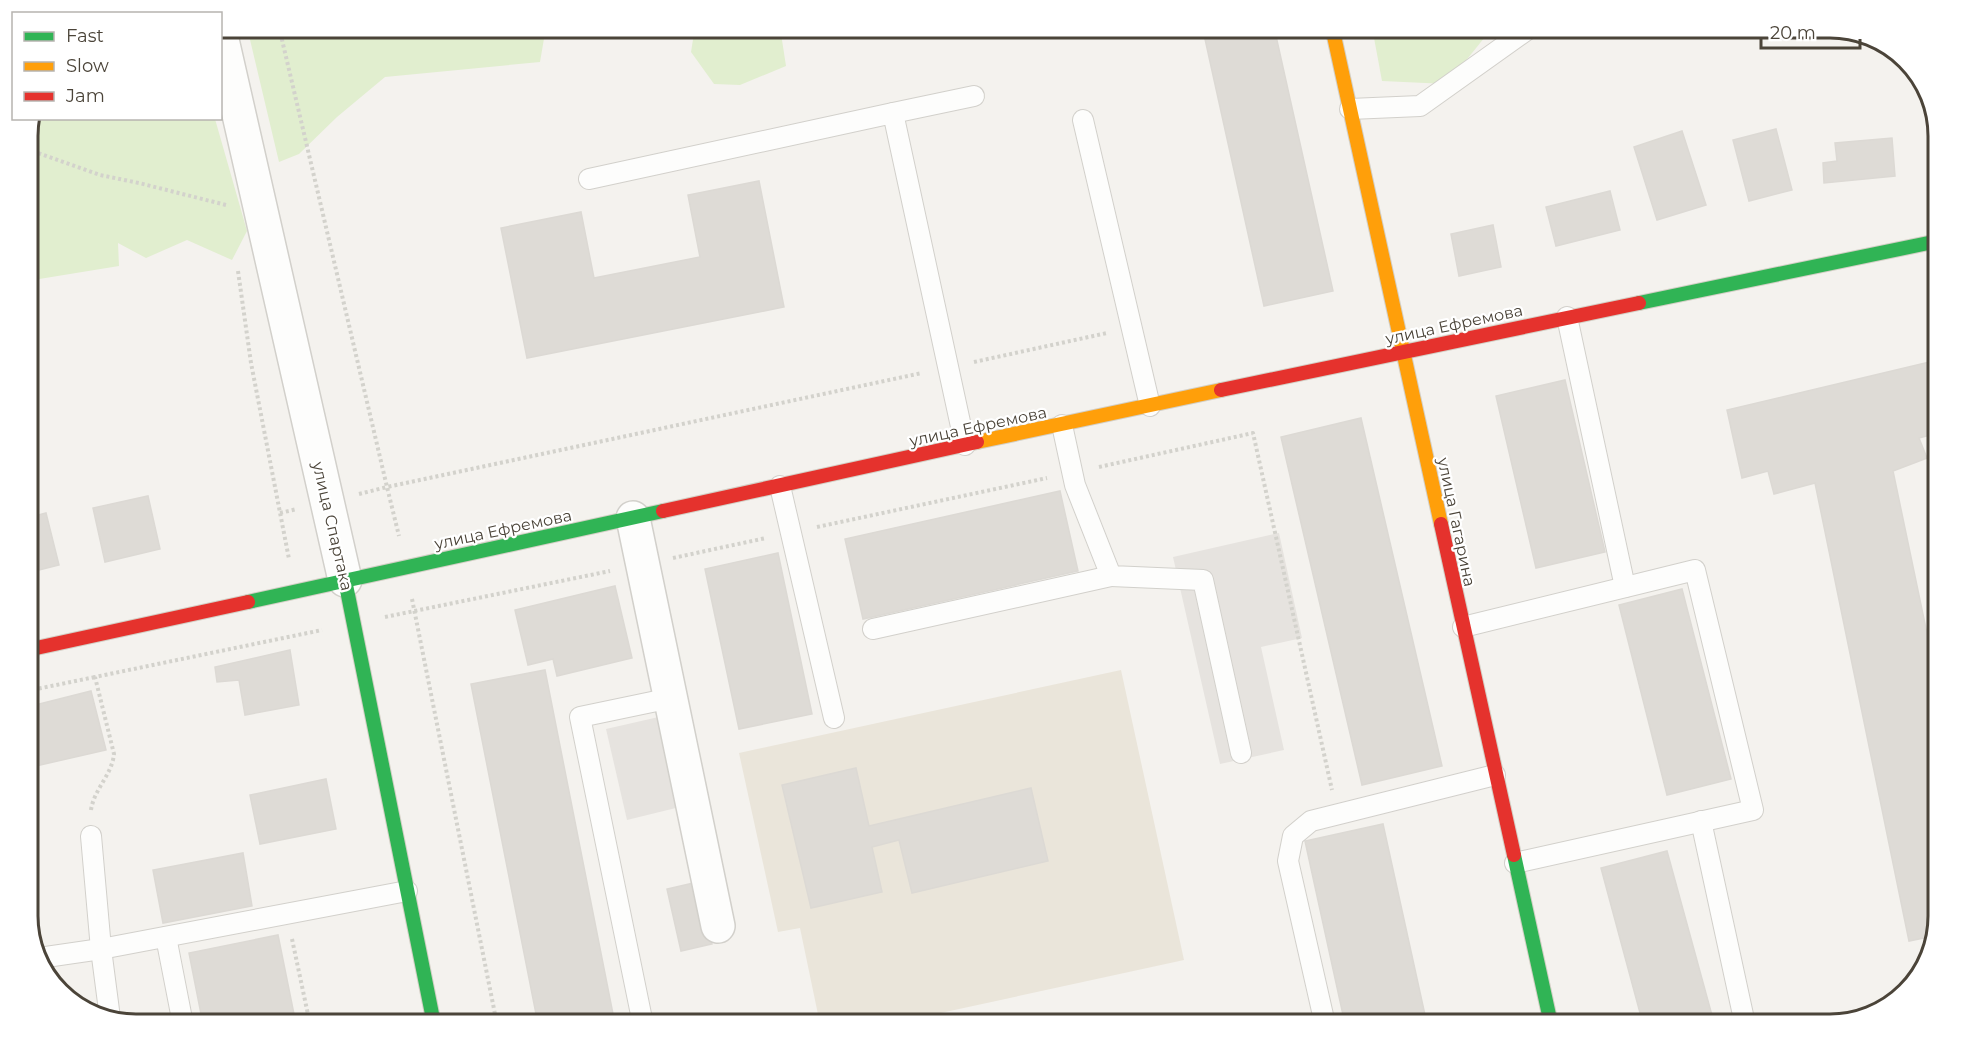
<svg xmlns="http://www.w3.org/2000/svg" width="1965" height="1051" font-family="Montserrat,sans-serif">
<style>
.education{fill:#eae5da}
.green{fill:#e1eecf}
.parking{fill:#e6e3df}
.building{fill:#dedbd6;stroke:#dcd9d4;stroke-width:1.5}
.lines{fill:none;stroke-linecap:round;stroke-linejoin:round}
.lane-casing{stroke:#d2d0cb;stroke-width:22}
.street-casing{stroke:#d2d0cb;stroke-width:36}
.fast-casing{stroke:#d3cfc5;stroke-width:16}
.slow-casing{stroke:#d3cfc5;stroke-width:16}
.jam-casing{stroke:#d3cfc5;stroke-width:16}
.path{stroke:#d3d2cc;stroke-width:4;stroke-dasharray:3 3;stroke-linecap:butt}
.lane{stroke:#fdfdfc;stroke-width:20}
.street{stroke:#fdfdfc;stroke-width:33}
.fast{stroke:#30b455;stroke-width:14}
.slow{stroke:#ff9f0a;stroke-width:14}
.jam{stroke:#e5322d;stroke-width:14}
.labels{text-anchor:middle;stroke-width:4.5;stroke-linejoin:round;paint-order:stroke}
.street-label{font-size:16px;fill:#4b4439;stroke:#fff}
.rim{fill:none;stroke:#4b4439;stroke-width:3}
</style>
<rect width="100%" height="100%" fill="#f4f2ee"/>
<!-- education -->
<path class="education" d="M 1121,670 L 1184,960 L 890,1024 L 820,1024 L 800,928 L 778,932 L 739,753 Z"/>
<!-- green -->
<g class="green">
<path d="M 247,27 L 546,27 L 540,62 L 385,77 L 337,117 L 299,154 L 279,162 Z"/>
<path d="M 695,27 L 780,27 L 786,66 L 740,85 L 714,84 L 691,52 Z"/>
<path d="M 1372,27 L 1493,27 L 1447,84 L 1382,81 Z"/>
<path d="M 32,119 L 215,119 L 247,231 L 232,260 L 187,240 L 146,258 L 118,243 L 119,266 L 27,281 L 27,128 Z"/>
</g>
<!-- parking -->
<g class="parking">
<path d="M 1279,533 L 1302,638 L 1261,647 L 1284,750 L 1220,764 L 1173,557 Z"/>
<path d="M 663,716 L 684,806 L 627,820 L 606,729 Z"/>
</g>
<!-- building -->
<g class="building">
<path d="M 1260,27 L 1274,27 L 1333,291 L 1264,306 L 1205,39 Z"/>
<path d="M 1776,129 L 1792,190 L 1749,201 L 1733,140 Z"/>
<path d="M 1682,131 L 1706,205 L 1657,220 L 1634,147 Z"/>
<path d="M 1892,138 L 1895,176 L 1824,183 L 1823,163 L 1837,161 L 1835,143 Z"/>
<path d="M 759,181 L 784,307 L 527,358 L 501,228 L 581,212 L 594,278 L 700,257 L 688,195 Z"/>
<path d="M 1610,191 L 1620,230 L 1556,246 L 1546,207 Z"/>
<path d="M 1493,225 L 1501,267 L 1459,276 L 1451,234 Z"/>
<path d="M 1938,360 L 1938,433 L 1919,438 L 1927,458 L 1893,471 L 1938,686 L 1938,916 L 1933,936 L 1909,941 L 1815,483 L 1774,494 L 1768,471 L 1742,478 L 1727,410 Z"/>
<path d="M 1565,380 L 1605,552 L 1536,568 L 1496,396 Z"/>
<path d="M 1361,418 L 1442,766 L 1362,785 L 1281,437 Z"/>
<path d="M 1060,491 L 1078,571 L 863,619 L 845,539 Z"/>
<path d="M 148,496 L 160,549 L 105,562 L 93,508 Z"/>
<path d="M 46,513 L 59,565 L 27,573 L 27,518 Z"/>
<path d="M 778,553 L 812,714 L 739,729 L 705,569 Z"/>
<path d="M 615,586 L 632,658 L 557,676 L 553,659 L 528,665 L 515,610 Z"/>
<path d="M 1682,589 L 1731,779 L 1667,795 L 1619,605 Z"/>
<path d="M 290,650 L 299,705 L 245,715 L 239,680 L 217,682 L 215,667 Z"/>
<path d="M 545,670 L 615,1024 L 538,1024 L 471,684 Z"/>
<path d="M 91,691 L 106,750 L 27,768 L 27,707 Z"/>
<path d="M 856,768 L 869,826 L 1031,788 L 1048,861 L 912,893 L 899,840 L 872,847 L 882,892 L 811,908 L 782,785 Z"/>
<path d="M 326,779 L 336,829 L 260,844 L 250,795 Z"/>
<path d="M 1383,824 L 1427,1024 L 1345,1024 L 1305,841 Z"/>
<path d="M 1667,851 L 1713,1019 L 1693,1024 L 1643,1024 L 1601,868 Z"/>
<path d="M 243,853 L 252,906 L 163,923 L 153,870 Z"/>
<path d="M 698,882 L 712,944 L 681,951 L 667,889 Z"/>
<path d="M 278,935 L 296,1024 L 203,1024 L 189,953 Z"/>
</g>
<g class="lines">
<!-- lane casing -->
<g class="lane-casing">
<g id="lane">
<path d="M 1350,109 L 1420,106 L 1531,27"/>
<path d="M 893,113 L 974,96"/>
<path d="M 1083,120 L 1150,406"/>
<path d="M 589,179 L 893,113 L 965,445"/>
<path d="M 1567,317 L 1625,587"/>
<path d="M 1062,425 L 1075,485 L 1111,576 L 1203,580 L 1241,753"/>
<path d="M 780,486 L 834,718"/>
<path d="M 1463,627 L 1695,570 L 1753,810 L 1515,863"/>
<path d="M 873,629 L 1111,576"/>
<path d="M 1701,821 L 1745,1024"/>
<path d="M 91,836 L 101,949 L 110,1018"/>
<path d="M 166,937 L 183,1024"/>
<path d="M 39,958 L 101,949 L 407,891"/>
<path d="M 643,1024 L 580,717 L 671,698"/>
<path d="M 1325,1024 L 1288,861 L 1293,836 L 1311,821 L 1495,775"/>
</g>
</g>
<!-- street casing -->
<g class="street-casing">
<g id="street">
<path d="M 220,31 L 345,580"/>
<path d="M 633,518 L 718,926"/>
</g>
</g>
<!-- fast casing -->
<g class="fast-casing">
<g id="fast">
<path d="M 1639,303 L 1938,241"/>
<path d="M 345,580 L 434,1024"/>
<path d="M 248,602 L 663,511"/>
<path d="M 1514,855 L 1551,1024"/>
</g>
</g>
<!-- slow casing -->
<g class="slow-casing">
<g id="slow">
<path d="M 1332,27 L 1441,524"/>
<path d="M 977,442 L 1221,390"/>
</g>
</g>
<!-- jam casing -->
<g class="jam-casing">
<g id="jam">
<path d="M 1221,390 L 1639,303"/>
<path d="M 663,511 L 977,442"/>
<path d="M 1441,524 L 1514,855"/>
<path d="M 27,650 L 248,602"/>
</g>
</g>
<!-- path -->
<g class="path">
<path d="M 279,27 L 387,487 L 922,373"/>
<path d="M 27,149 L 100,175 L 139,183 L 226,205"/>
<path d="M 238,271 L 251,363 L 289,559"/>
<path d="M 974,362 L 1107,333"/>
<path d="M 1099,467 L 1253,433 L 1332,790"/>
<path d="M 359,494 L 387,487 L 399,536"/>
<path d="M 280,513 L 297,509"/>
<path d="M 817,527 L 1047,478"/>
<path d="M 673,558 L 766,538"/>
<path d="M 412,599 L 497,1024"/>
<path d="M 385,617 L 610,571"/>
<path d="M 27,691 L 95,677"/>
<path d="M 91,810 C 94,789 112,775 114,754 L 95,677 L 322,630"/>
<path d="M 292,939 L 310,1024"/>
</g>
<!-- lane -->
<use href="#lane" class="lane"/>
<!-- street -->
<use href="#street" class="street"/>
<!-- fast -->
<use href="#fast" class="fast"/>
<!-- slow -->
<use href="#slow" class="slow"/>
<!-- jam -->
<use href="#jam" class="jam"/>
</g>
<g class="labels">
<!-- street labels -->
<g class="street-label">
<text transform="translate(1454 324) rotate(-12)" y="6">улица Ефремова</text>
<text transform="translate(978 426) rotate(-12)" y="6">улица Ефремова</text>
<text transform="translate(1457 522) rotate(78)" y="6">улица Гагарина</text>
<text transform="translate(333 526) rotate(77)" y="6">улица Спартака</text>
<text transform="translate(503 529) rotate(-12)" y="6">улица Ефремова</text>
</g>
</g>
<!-- crop -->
<path d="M0 0H1965V1051H0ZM136 38H1830A98 98 0 0 1 1928 136V916A98 98 0 0 1 1830 1014H136A98 98 0 0 1 38 916V136A98 98 0 0 1 136 38Z" fill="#fff" fill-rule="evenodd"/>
<path class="rim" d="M136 38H1830A98 98 0 0 1 1928 136V916A98 98 0 0 1 1830 1014H136A98 98 0 0 1 38 916V136A98 98 0 0 1 136 38Z"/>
<!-- legend -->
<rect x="12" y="12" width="210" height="108" fill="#ffffff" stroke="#b7b4b0" stroke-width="1.5"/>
<rect x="24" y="32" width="30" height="9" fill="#30b455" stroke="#b7b4b0" stroke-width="1.5"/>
<text x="66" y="42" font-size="18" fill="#4b4439">Fast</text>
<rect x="24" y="62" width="30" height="9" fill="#ff9f0a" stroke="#b7b4b0" stroke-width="1.5"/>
<text x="66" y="72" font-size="18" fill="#4b4439">Slow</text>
<rect x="24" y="92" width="30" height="9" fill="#e5322d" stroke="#b7b4b0" stroke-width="1.5"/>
<text x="66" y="102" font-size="18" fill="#4b4439">Jam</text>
<!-- scale -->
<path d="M1761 39v9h99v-9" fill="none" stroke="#4b4439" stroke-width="3"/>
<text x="1770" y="39" font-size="18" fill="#4b4439" stroke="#ffffff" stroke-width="4.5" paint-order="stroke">20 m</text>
</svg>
